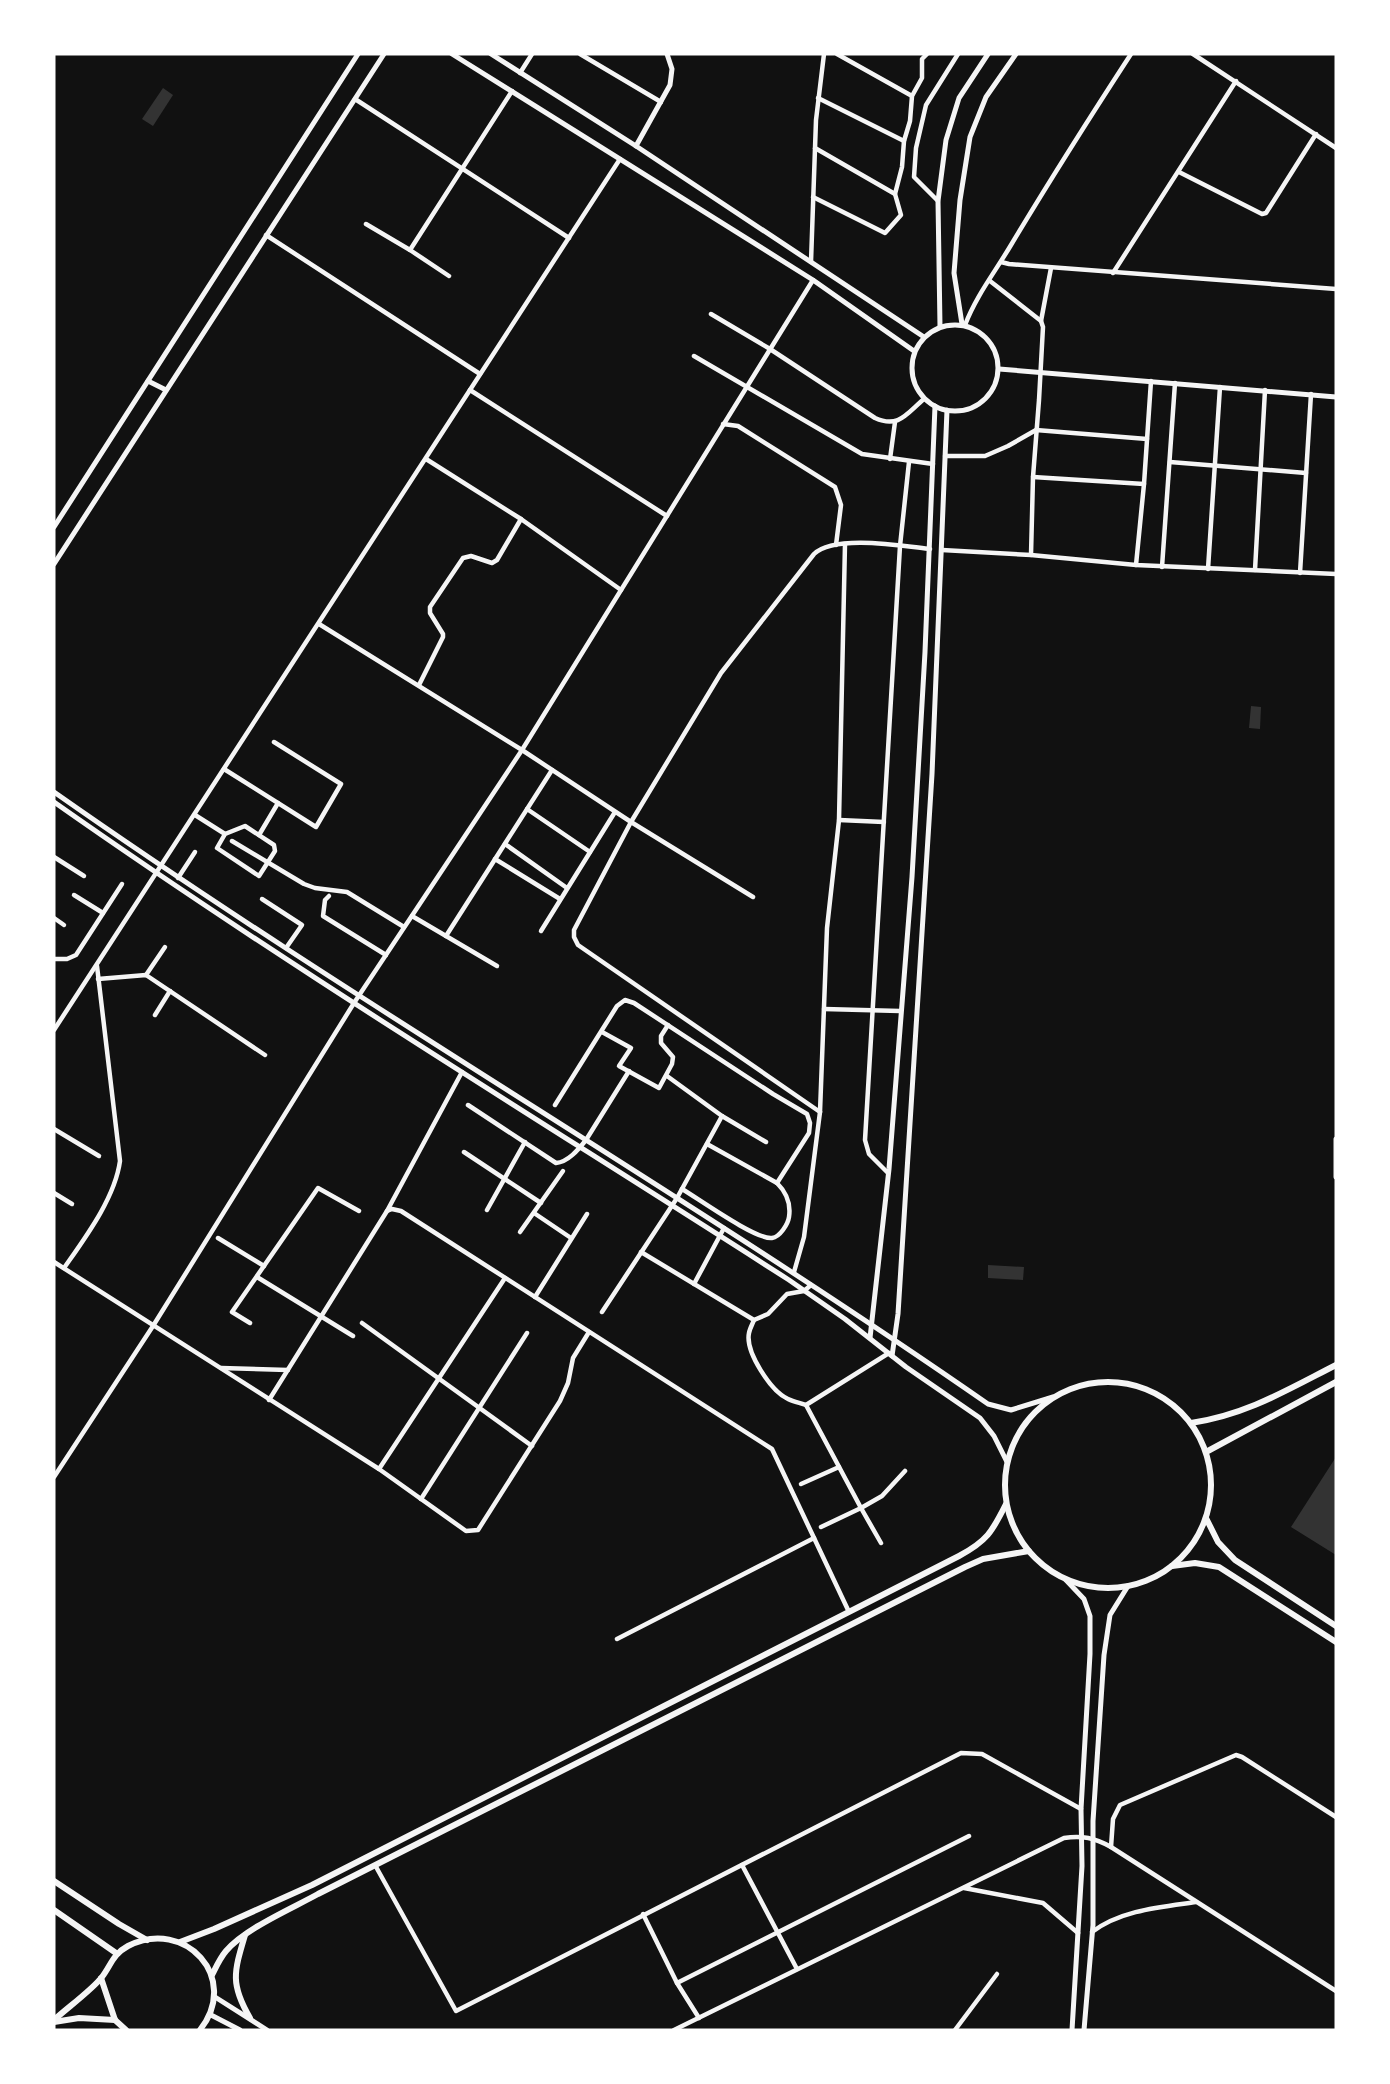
<svg xmlns="http://www.w3.org/2000/svg" width="1390" height="2084" font-family="Inter,sans-serif">
<style>
.water{fill:#333}
.lines{fill:none;stroke-linecap:round;stroke-linejoin:round}
.minor{stroke:#f5f5f5;stroke-width:4.5}
.tertiary{stroke:#f5f5f5;stroke-width:5}
.secondary{stroke:#f5f5f5;stroke-width:6}
</style>
<rect width="100%" height="100%" fill="#111"/>
<!-- water -->
<g class="water">
<path d="M 163,88 L 173,95 L 153,126 L 142,119 Z"/>
<path d="M 1251,706 L 1261,707 L 1260,729 L 1249,728 Z"/>
<path d="M 988,1265 L 1024,1267 L 1023,1280 L 988,1278 Z"/>
<path d="M 1336,1457 L 1336,1555 L 1291,1527 Z"/>
</g>
<g class="lines">
<!-- minor -->
<g class="minor">
<path d="M 580,54 L 661,102"/>
<path d="M 837,54 L 912,96"/>
<path d="M 1193,54 L 1336,148"/>
<path d="M 520,73 L 532,54"/>
<path d="M 818,98 L 904,141"/>
<path d="M 355,99 L 569,238"/>
<path d="M 1179,172 L 1262,214 L 1266,213 L 1316,134"/>
<path d="M 895,194 L 902,167 L 904,141 L 910,121 L 912,96 L 922,78 L 922,59 L 927,54"/>
<path d="M 813,197 L 885,233 L 901,215 L 895,194 L 815,148"/>
<path d="M 938,201 L 914,177 L 916,148 L 926,105 L 958,54"/>
<path d="M 366,224 L 410,250 L 512,91"/>
<path d="M 266,235 L 480,374"/>
<path d="M 410,250 L 449,276"/>
<path d="M 811,262 L 816,120 L 824,54"/>
<path d="M 1001,262 L 1009,264 L 1336,289"/>
<path d="M 1113,273 L 1236,81"/>
<path d="M 990,281 L 1041,321 L 1043,327 L 1039,400 L 1033,477 L 1031,555"/>
<path d="M 711,314 L 770,349 L 875,418 C 899,429 907,413 924,399"/>
<path d="M 1041,321 L 1051,268"/>
<path d="M 965,325 C 976,296 995,272 1011,245 C 1050,180 1090,117 1131,54"/>
<path d="M 694,356 L 862,454 L 933,464"/>
<path d="M 470,390 L 667,516"/>
<path d="M 723,424 L 738,426 L 835,487 L 841,505 L 836,545"/>
<path d="M 945,456 L 985,456 L 1008,446 L 1036,430 L 1147,439"/>
<path d="M 426,459 L 521,519 L 621,590"/>
<path d="M 890,459 L 895,422"/>
<path d="M 1170,462 L 1306,473"/>
<path d="M 1033,477 L 1144,484 L 1151,381"/>
<path d="M 942,550 L 1031,555 L 1136,565 L 1336,574"/>
<path d="M 1136,565 L 1144,484"/>
<path d="M 1162,567 L 1175,383"/>
<path d="M 1208,569 L 1220,387"/>
<path d="M 1255,570 L 1265,390"/>
<path d="M 1300,573 L 1311,394"/>
<path d="M 319,624 L 522,750 L 631,822 L 753,897"/>
<path d="M 419,685 L 443,637 L 443,634 L 430,613 L 430,607 L 463,558 L 471,556 L 492,563 L 497,560 L 521,519"/>
<path d="M 224,769 L 316,827 L 341,784 L 274,742"/>
<path d="M 527,809 L 590,852"/>
<path d="M 195,815 L 225,834 L 245,826 L 274,845 L 275,851 L 259,876 L 217,848 L 225,834"/>
<path d="M 839,820 L 884,822"/>
<path d="M 259,835 L 278,803"/>
<path d="M 232,841 L 304,884 L 315,888 L 347,892 L 404,927"/>
<path d="M 505,844 L 567,888"/>
<path d="M 54,857 L 84,876"/>
<path d="M 495,859 L 560,899"/>
<path d="M 178,878 L 195,852"/>
<path d="M 74,895 L 103,913"/>
<path d="M 329,896 L 325,900 L 323,916 L 386,955"/>
<path d="M 262,899 L 302,925 L 286,948"/>
<path d="M 412,916 L 497,966"/>
<path d="M 54,918 L 64,925"/>
<path d="M 541,931 L 615,812"/>
<path d="M 446,936 L 552,770"/>
<path d="M 54,959 L 67,959 L 76,955 L 122,884"/>
<path d="M 146,975 L 165,947"/>
<path d="M 98,979 L 146,975 L 265,1055"/>
<path d="M 824,1009 L 900,1011"/>
<path d="M 155,1015 L 170,991"/>
<path d="M 54,1030 L 620,159"/>
<path d="M 602,1032 L 631,1048 L 619,1066 L 659,1088 L 672,1064 L 673,1057 L 661,1043 L 661,1036 L 668,1025"/>
<path d="M 667,1076 L 722,1116 L 766,1142"/>
<path d="M 468,1105 L 556,1163 C 568,1162 578,1150 586,1140 L 629,1071"/>
<path d="M 555,1105 L 617,1006 L 625,1000 L 634,1003 L 773,1094 L 807,1114 L 810,1123 L 809,1133 L 777,1183"/>
<path d="M 820,1112 L 578,945 L 574,937 L 574,930 L 631,822 L 721,673 L 814,554 C 834,534 903,546 930,549"/>
<path d="M 54,1129 L 99,1156"/>
<path d="M 464,1152 L 541,1203"/>
<path d="M 888,1173 L 869,1154 L 865,1140 L 900,546 L 909,462"/>
<path d="M 682,1189 C 699,1199 756,1240 772,1238 C 780,1237 788,1224 789,1217 C 791,1204 786,1192 777,1183 L 707,1144"/>
<path d="M 54,1193 L 72,1204"/>
<path d="M 487,1210 L 525,1142"/>
<path d="M 387,1211 L 392,1209 L 401,1211 L 772,1449 L 849,1612"/>
<path d="M 534,1213 L 571,1238"/>
<path d="M 520,1232 L 563,1171"/>
<path d="M 218,1238 L 264,1266"/>
<path d="M 641,1252 L 754,1320 L 768,1314 L 787,1294 L 804,1291 L 811,1285"/>
<path d="M 54,1262 L 379,1469 L 466,1531 L 478,1530 L 560,1401 L 568,1383 L 573,1358 L 589,1332"/>
<path d="M 64,1268 C 85,1238 115,1198 120,1161 L 97,966"/>
<path d="M 794,1272 L 804,1237 L 820,1112 L 827,928 L 839,820 L 845,544"/>
<path d="M 257,1277 L 353,1336"/>
<path d="M 694,1284 L 724,1228"/>
<path d="M 535,1297 L 587,1214"/>
<path d="M 602,1312 L 677,1198 L 722,1116"/>
<path d="M 754,1320 C 753,1323 750,1328 749,1333 C 745,1352 771,1391 788,1399 C 794,1402 801,1403 806,1405"/>
<path d="M 250,1323 L 232,1312 L 318,1188 L 359,1211"/>
<path d="M 362,1323 L 532,1446"/>
<path d="M 221,1368 L 288,1370"/>
<path d="M 269,1400 L 387,1211 L 462,1072"/>
<path d="M 379,1469 L 505,1278"/>
<path d="M 54,1477 L 153,1326 L 354,1003 L 522,750 L 813,280"/>
<path d="M 801,1484 L 839,1467"/>
<path d="M 421,1499 L 527,1333"/>
<path d="M 821,1527 L 861,1508 L 806,1405 L 889,1353"/>
<path d="M 881,1543 L 861,1508 L 882,1496 L 905,1471"/>
<path d="M 617,1639 L 814,1538"/>
<path d="M 1111,1847 L 1113,1819 L 1120,1805 L 1236,1755 L 1242,1757 L 1336,1817"/>
<path d="M 375,1865 L 456,2011 L 961,1753 L 982,1754 L 1081,1809"/>
<path d="M 742,1865 L 797,1969"/>
<path d="M 964,1888 L 1043,1903 L 1078,1933"/>
<path d="M 643,1914 L 677,1983 L 699,2018"/>
<path d="M 1092,1932 C 1121,1910 1161,1907 1196,1902"/>
<path d="M 677,1983 L 969,1836"/>
<path d="M 674,2030 L 1064,1838 C 1082,1835 1095,1838 1111,1847 L 1336,1991"/>
<path d="M 955,2030 L 997,1974"/>
</g>
<!-- tertiary -->
<g class="tertiary">
<path d="M 452,54 L 813,280 L 914,351"/>
<path d="M 491,54 L 636,146 L 924,337"/>
<path d="M 636,146 L 670,85 L 672,69 L 667,54"/>
<path d="M 962,324 L 954,273 L 960,200 L 970,137 L 986,97 L 1016,54"/>
<circle cx="955" cy="368" r="43"/>
<path d="M 940,326 L 938,201 L 946,140 L 959,98 L 988,54"/>
<path d="M 999,369 L 1336,397"/>
<path d="M 148,381 L 166,390"/>
<path d="M 54,527 L 358,54"/>
<path d="M 54,564 L 384,54"/>
<path d="M 54,792 C 359,1006 683,1192 988,1404 L 1011,1410 L 1053,1397"/>
<path d="M 54,802 C 293,970 543,1122 789,1280 L 845,1319 L 906,1367 L 980,1418 L 994,1436 L 1007,1462"/>
<path d="M 1336,1139 L 1336,1177"/>
<path d="M 870,1338 L 889,1169 L 912,877 L 925,652 L 935,406"/>
<path d="M 892,1356 L 898,1314 L 932,774 L 947,410"/>
<path d="M 1065,1579 L 1084,1599 L 1090,1616 L 1090,1654 L 1081,1809 L 1082,1866 L 1072,2030"/>
<path d="M 215,1997 L 267,2030"/>
<path d="M 211,2015 L 240,2030"/>
<path d="M 1084,2030 L 1093,1925 L 1093,1821 L 1104,1655 L 1110,1615 L 1128,1586"/>
</g>
<!-- secondary -->
<g class="secondary">
<circle cx="1108" cy="1485" r="103"/>
<path d="M 1191,1423 C 1246,1415 1287,1390 1336,1365"/>
<path d="M 1206,1452 L 1336,1382"/>
<path d="M 1206,1518 L 1218,1542 L 1235,1560 L 1336,1626"/>
<path d="M 1172,1566 L 1195,1563 L 1219,1567 L 1336,1642"/>
<path d="M 54,1881 L 119,1924 L 147,1940"/>
<path d="M 54,1910 L 116,1953"/>
<path d="M 245,1935 C 234,1972 230,1984 250,2018"/>
<path d="M 180,1942 L 214,1929 L 312,1885 L 959,1556 C 987,1541 992,1532 1006,1504"/>
<path d="M 212,1975 C 216,1967 220,1958 226,1951 C 246,1928 291,1909 318,1894 L 965,1567 L 983,1559 L 1029,1551"/>
<path d="M 101,1978 L 115,2020 L 126,2030"/>
<path d="M 54,2020 C 67,2008 92,1990 102,1977 C 111,1965 113,1954 128,1946 C 185,1917 241,1978 200,2030"/>
<path d="M 54,2022 L 79,2018 L 115,2020"/>
</g>
</g>
<!-- border -->
<rect width="1390" height="2084" fill="none" stroke="#ffffff" stroke-width="111"/>
</svg>
